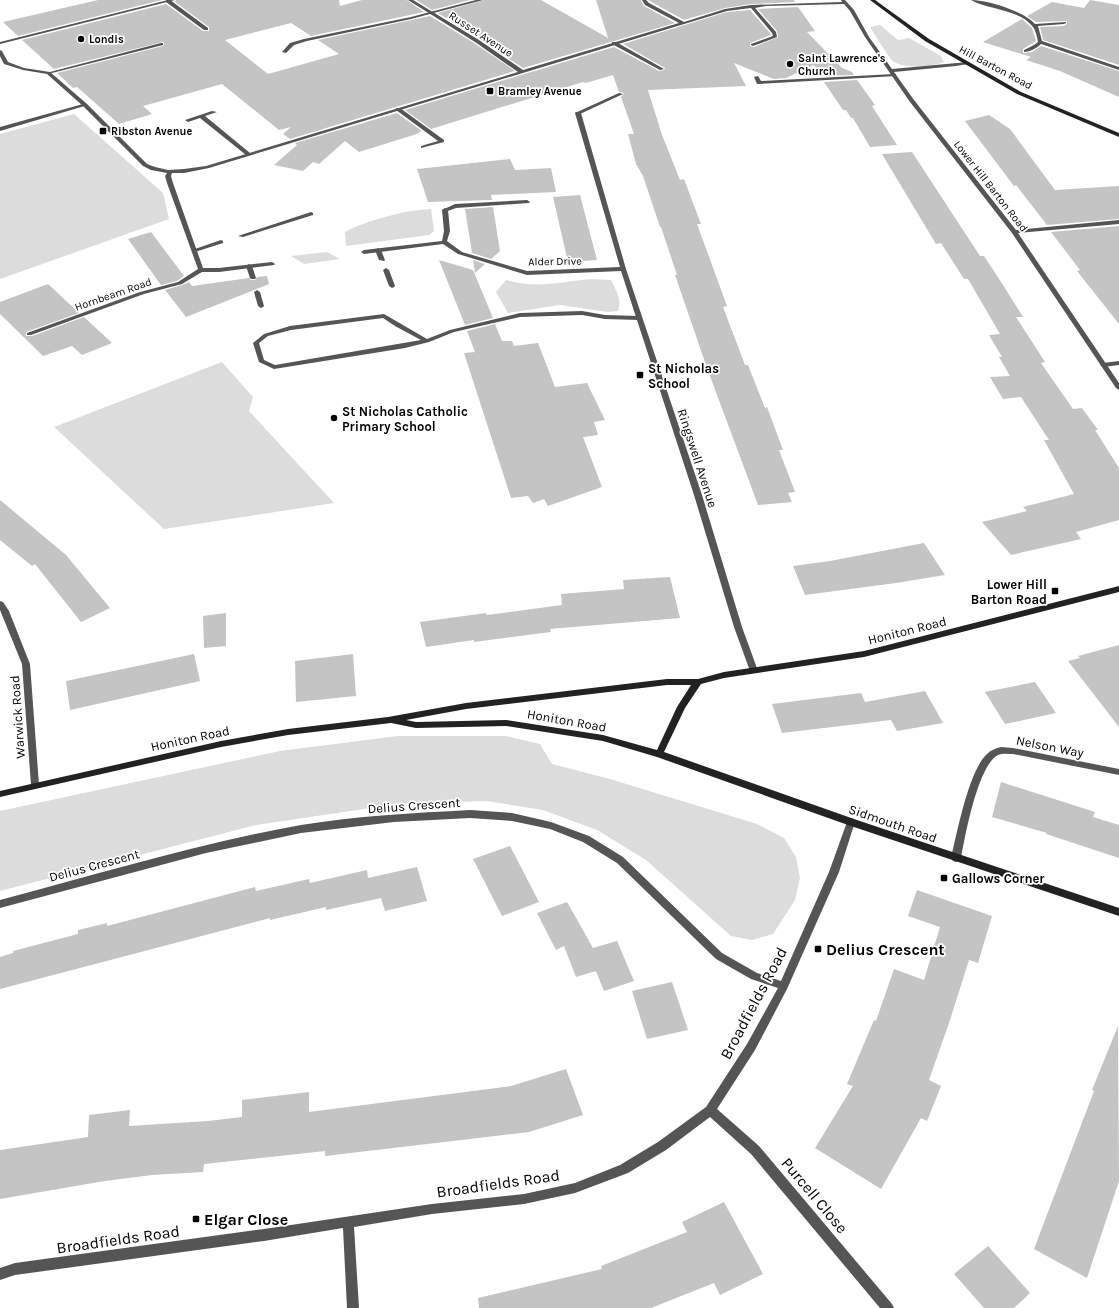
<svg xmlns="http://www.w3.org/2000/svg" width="1119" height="1308" font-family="Karla,sans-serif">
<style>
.green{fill:#dcdcdc}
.building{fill:#c4c4c4}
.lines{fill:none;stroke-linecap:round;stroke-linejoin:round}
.lane{fill:#555;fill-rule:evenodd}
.street{fill:#555;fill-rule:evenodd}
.secondary{fill:#222;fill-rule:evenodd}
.poi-dot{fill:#000;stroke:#fff;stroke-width:1.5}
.labels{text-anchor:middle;stroke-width:3.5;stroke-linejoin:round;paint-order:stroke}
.far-street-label{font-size:11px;fill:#000;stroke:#fff}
.far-poi-label{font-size:11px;font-weight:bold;fill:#000;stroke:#fff;text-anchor:start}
.poi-label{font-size:13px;font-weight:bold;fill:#000;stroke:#fff;text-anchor:start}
.street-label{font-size:13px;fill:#000;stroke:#fff}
.near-poi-label{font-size:16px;font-weight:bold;fill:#000;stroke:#fff;text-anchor:start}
.near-street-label{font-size:16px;fill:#000;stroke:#fff}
</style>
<rect width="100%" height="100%" fill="#fff"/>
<!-- green -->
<g class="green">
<path d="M 880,25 L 898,40 L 909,38 L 941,56 L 944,62 C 932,67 903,69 893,61 C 887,56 875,34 870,27 Z"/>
<path d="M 74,114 L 163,193 L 169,219 L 0,279 L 0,134 Z"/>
<path d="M 431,209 L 434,231 L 429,235 L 346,246 L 345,232 C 367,220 406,210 431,209 Z"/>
<path d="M 327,252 L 340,259 L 304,264 L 291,256 Z"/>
<path d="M 590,279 L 611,280 C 616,290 622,300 618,311 L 608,312 L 560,305 L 508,313 L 496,292 L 506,280 C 535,289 561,282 590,279 Z"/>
<path d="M 222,362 L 253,397 L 249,411 L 334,503 L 164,529 L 54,427 Z"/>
<path d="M 398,736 L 506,736 L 540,744 L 552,764 L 610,779 L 757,824 L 784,838 L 796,857 L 800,878 L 795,900 L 773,934 L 752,940 L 731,936 L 646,860 L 597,830 L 543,810 L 487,801 L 398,804 L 256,825 L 0,891 L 0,811 L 280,751 Z"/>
</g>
<!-- building -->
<g class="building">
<path d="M 98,0 L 162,0 L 18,36 L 3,22 Z"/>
<path d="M 176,0 L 339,0 L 340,6 L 362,0 L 407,0 L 424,12 L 311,36 L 291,23 L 225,40 L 268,74 L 339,54 L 318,40 L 430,16 L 474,43 L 515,71 L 290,139 L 283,134 L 291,127 L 279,130 L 222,84 L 143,106 L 152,114 L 119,124 L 77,87 L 73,88 L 57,73 L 163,46 L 164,43 L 163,42 L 54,69 L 22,40 L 166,4 L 203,31 L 209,31 L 209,27 L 175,2 Z"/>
<path d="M 416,0 L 470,0 L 432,10 Z"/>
<path d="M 484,0 L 541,0 L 608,38 L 596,0 L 641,0 L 644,6 L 675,23 L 523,68 L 480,39 L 438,13 Z"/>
<path d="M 648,0 L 794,0 L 795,2 L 751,4 L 725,8 L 684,20 Z"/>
<path d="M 1090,0 L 1119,5 L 1119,65 L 1043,40 L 1040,27 L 1064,26 L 1067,24 L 1067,21 L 1036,22 L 1027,16 L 1052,2 L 1084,8 Z"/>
<path d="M 798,7 L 815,31 L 807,32 L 842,68 L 852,72 L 854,75 L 821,76 L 814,65 L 786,78 L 774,79 L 734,63 L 746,86 L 648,90 L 662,135 L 680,180 L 684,179 L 701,224 L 697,224 L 727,306 L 723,307 L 745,365 L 748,365 L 765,408 L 767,407 L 783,450 L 779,450 L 795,492 L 788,493 L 792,502 L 758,505 L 707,368 L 675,275 L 677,275 L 661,227 L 660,227 L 643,176 L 636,164 L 628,134 L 634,134 L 621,97 L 624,93 L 619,92 L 613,75 L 586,83 L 583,82 L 431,129 L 405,110 L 614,47 L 659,71 L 664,70 L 665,68 L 623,44 L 727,12 L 750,10 L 771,34 L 771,35 L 750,43 L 750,46 L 754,47 L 778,37 L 777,31 L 758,9 Z"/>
<path d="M 1022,19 L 1032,28 L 1036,41 L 1023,49 L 1023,53 L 1032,52 L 1041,46 L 1119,71 L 1119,97 L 1060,71 L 1026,60 L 1031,57 L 983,42 Z"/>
<path d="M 857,80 L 875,105 L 872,106 L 897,145 L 870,147 L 853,118 L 851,118 L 846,110 L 843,110 L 824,82 Z"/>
<path d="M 397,113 L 422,131 L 418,132 L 420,133 L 359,152 L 345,141 L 319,164 L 313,162 L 303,171 L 274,165 L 297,145 L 295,143 Z"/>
<path d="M 989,115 L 1010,129 L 1055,190 L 1119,186 L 1119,219 L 1047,225 L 1016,185 L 1014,186 L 965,121 Z"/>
<path d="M 912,152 L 980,256 L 984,256 L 1003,285 L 1023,317 L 1016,317 L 1045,362 L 1041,363 L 1073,409 L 1082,408 L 1098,430 L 1095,430 L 1119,468 L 1119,520 L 1076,532 L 1081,539 L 1011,555 L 982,522 L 1027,511 L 1023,507 L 1074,494 L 1044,440 L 1049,440 L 1021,397 L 1003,399 L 990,377 L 1010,376 L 999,357 L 1002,357 L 989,335 L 1000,334 L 968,279 L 964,279 L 941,243 L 936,244 L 882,154 Z"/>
<path d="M 510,159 L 515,170 L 551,168 L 556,192 L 491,195 L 492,200 L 428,202 L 417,169 Z"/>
<path d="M 580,195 L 597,260 L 568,262 L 553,197 Z"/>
<path d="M 493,207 L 500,251 L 491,259 L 472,253 L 465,209 Z"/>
<path d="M 1119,226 L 1119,324 L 1077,271 L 1080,270 L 1051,232 Z"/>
<path d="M 151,232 L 184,276 L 177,281 L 161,285 L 128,239 Z"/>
<path d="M 439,260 L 473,270 L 493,318 L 465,325 Z"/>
<path d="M 473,260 L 485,264 L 475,273 Z"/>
<path d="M 267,276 L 269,284 L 186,317 L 165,290 L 182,285 L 189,282 L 192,286 L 249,278 L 251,280 L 255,280 L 257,277 Z"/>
<path d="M 48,284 L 79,313 L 26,332 L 26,336 L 32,336 L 84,317 L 112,343 L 82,355 L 72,346 L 43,356 L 0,314 L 0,302 Z"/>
<path d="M 495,324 L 502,341 L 512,341 L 514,346 L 538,343 L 555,387 L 587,383 L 605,420 L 594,422 L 598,435 L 583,437 L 602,487 L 548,506 L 544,499 L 533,503 L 528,496 L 511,498 L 464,353 L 475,352 L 467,331 Z"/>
<path d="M 0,500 L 66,555 L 110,608 L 81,622 L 35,564 L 32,566 L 0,540 Z"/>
<path d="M 924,543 L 945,575 L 896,583 L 805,595 L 793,566 L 830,561 Z"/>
<path d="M 670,577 L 680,618 L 550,629 L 551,632 L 474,642 L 474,640 L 426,647 L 420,622 L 486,613 L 487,615 L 562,605 L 561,594 L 624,589 L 623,580 Z"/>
<path d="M 226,613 L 226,646 L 204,648 L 203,616 Z"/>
<path d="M 1119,645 L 1119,727 L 1068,661 L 1080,658 L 1078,656 Z"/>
<path d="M 194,654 L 200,681 L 70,710 L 66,681 Z"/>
<path d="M 353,654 L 356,696 L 296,702 L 295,661 Z"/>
<path d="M 1035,682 L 1056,713 L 1005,724 L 985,692 Z"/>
<path d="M 925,691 L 943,723 L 897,731 L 891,720 L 782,733 L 772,704 L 861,693 L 865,702 Z"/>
<path d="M 1001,782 L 1095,812 L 1093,817 L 1119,825 L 1119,858 L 1046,834 L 1047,833 L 992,817 Z"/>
<path d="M 510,846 L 539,902 L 502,916 L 473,859 Z"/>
<path d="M 417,867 L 427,901 L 385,911 L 381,898 L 326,910 L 326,907 L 270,920 L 270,918 L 0,989 L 0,957 L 13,953 L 13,951 L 78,934 L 78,930 L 107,923 L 107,926 L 255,887 L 256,891 L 309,879 L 310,883 L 367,870 L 368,878 Z"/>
<path d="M 917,890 L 992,916 L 978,963 L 969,960 L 950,1020 L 929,1080 L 941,1086 L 927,1121 L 921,1118 L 881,1189 L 815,1148 L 853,1086 L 847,1084 L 874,1020 L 876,1021 L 894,969 L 924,980 L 940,927 L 908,916 Z"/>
<path d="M 567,902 L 593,948 L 617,941 L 634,981 L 604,991 L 596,971 L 576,977 L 564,946 L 556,950 L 537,913 Z"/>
<path d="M 672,982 L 688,1030 L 647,1039 L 632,991 Z"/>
<path d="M 1118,1026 L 1119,1181 L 1087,1278 L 1034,1249 L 1094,1091 L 1092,1090 Z"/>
<path d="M 566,1069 L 583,1115 L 529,1132 L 325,1156 L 325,1151 L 204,1164 L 203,1172 L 152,1175 L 105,1181 L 0,1199 L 0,1150 L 88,1137 L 89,1115 L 130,1110 L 129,1126 L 208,1121 L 242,1117 L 242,1100 L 309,1092 L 309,1112 L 511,1086 Z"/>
<path d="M 724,1202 L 763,1274 L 720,1295 L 714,1283 L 651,1308 L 479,1308 L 478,1298 L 602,1269 L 601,1266 L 687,1232 L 682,1222 Z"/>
<path d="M 988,1246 L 1030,1293 L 1014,1308 L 984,1308 L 954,1274 Z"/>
</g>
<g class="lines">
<!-- lane -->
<g class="lane">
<path d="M 166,0 L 170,0 L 208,28 L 208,30 L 204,30 L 166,2 Z"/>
<path d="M 476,0 L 483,0 L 411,19 L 307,41 L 294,45 L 286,53 L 282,52 L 290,43 L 304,39 L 411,17 Z"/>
<path d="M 612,42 L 616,42 L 664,69 L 660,70 L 612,44 Z"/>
<path d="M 161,43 L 163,43 L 163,45 L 48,74 L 46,73 Z"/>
<path d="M 894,74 L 896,74 L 896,76 L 759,84 L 757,84 L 754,77 L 758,76 L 761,81 Z"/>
<path d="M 619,93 L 623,94 L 580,114 L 575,113 Z"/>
<path d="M 83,104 L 88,105 L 0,131 L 0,127 Z"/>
<path d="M 396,108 L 400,108 L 444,140 L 444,142 L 421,148 L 421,146 L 438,141 L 396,110 Z"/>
<path d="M 212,111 L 217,112 L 205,116 L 250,153 L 250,155 L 246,155 L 200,118 L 188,122 L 185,120 Z"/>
<path d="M 527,200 L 530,202 L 529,203 L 456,208 L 445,212 L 442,210 L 455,204 Z"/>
<path d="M 311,212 L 313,213 L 313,215 L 243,237 L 238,236 Z"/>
<path d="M 221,240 L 223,241 L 223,243 L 195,252 L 192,250 Z"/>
<path d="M 378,248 L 381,250 L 385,260 L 384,261 L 379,260 L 375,250 Z"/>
<path d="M 249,264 L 252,266 L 256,278 L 255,279 L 251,279 L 250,278 L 246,266 Z"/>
<path d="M 386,268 L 389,270 L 395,286 L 394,287 L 392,288 L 389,286 L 383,270 Z"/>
<path d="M 257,290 L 260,292 L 264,306 L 263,307 L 261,308 L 258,306 L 254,292 Z"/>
<path d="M 582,311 L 605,315 L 639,316 L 642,318 L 639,320 L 605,319 L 582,315 L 520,317 L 454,332 L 429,342 L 405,348 L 274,369 L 259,362 L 253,343 L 264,334 L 290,326 L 384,314 L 427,339 L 450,330 L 520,313 ZM 383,318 L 395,326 L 421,340 L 275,365 L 264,360 L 259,343 L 268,336 L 291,330 Z"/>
<path d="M 1119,361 L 1119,365 L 1103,367 L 1100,365 L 1103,363 Z"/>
</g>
<!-- street -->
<g class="street">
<path d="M 168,0 L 175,0 L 0,44 L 0,42 Z"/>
<path d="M 408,0 L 413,0 L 479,40 L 523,70 L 679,23 L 645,5 L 642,0 L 646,0 L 649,3 L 684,22 L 725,9 L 751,5 L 842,2 L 841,0 L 845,0 L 854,10 L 869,37 L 892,69 L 968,62 L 968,64 L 956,66 L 894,72 L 914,100 L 1016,230 L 1119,220 L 1119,224 L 1018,233 L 1119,383 L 1119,390 L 1116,388 L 1012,233 L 910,102 L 865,37 L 850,11 L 844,4 L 766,6 L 755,8 L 776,32 L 777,37 L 753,46 L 751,45 L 751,44 L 773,36 L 772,33 L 751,8 L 727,11 L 209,168 L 184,173 L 172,173 L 171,176 L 173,183 L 203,268 L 219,268 L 272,262 L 275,264 L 274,265 L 219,272 L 202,272 L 182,284 L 144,294 L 31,335 L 27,335 L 27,333 L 140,292 L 178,282 L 198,269 L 167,183 L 165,176 L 167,173 L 151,170 L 143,166 L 83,106 L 47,74 L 23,70 L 4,64 L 0,56 L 0,50 L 2,51 L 8,62 L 24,68 L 50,72 L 87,104 L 147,164 L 155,167 L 168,170 L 184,169 L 206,166 L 518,72 L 475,42 Z"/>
<path d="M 971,0 C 988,0 1023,11 1035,24 L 1066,22 L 1066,23 L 1064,24 L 1038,26 L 1042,41 L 1119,67 L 1119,70 L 1041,44 C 1037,48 1030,52 1024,52 L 1024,50 L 1034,45 L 1038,42 C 1037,37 1036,31 1033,27 C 1020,9 988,10 971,0 Z"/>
<path d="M 576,112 L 581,113 L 626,269 L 702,495 L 742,627 L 758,671 L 757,673 L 751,673 L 750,671 L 734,627 L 694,495 L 621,271 L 527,275 L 458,254 L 443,244 L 364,254 L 361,252 L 364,250 L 442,241 L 444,231 L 442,210 L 445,208 L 448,210 L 450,231 L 447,241 L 462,252 L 527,271 L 620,267 L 575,113 Z"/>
<path d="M 0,601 L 3,602 L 9,611 L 30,664 L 39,785 L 38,787 L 32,787 L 31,785 L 22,664 L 0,610 Z"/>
<path d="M 1001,747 L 1013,748 L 1119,769 L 1119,775 L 1013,754 C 1008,754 1002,753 998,755 C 978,765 965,836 961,858 L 959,861 L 956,862 L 953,861 L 951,858 C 957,833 969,770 987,754 C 991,750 996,748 1001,747 Z"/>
<path d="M 470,810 L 512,813 L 551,822 L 589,836 L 623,857 L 722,953 L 757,973 L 781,981 L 829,872 L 847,822 L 848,819 L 851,818 L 854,819 L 855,822 L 839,872 L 787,989 L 755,1050 L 717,1109 L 759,1146 L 892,1304 L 894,1308 L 880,1308 L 751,1154 L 710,1117 L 666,1150 L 628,1173 L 575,1193 L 524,1204 L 432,1214 L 354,1227 L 359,1308 L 347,1308 L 343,1228 L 264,1241 L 15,1275 L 0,1280 L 0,1268 L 15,1263 L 264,1229 L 432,1204 L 524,1194 L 575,1183 L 620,1165 L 658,1142 L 706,1107 L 747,1044 L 778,988 L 751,979 L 716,959 L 617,863 L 583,842 L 550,829 L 512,821 L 470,818 L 394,822 L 301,833 L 206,853 L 0,908 L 0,900 C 99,874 199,843 301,825 C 356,816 414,813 470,810 Z"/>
</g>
<!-- secondary -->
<g class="secondary">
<path d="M 870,0 L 875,0 L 929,39 L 1021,92 L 1119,133 L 1119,137 L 1017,94 L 925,41 Z"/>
<path d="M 1119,586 L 1119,592 L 864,657 L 724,678 L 701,684 L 685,708 L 664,752 L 854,819 L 1119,908 L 1119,916 L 848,825 L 657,757 L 603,741 L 506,726 L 416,728 L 391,723 L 288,735 L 221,747 L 0,797 L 0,791 L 221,741 L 288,729 L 388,717 L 466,703 L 667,679 L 698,679 L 724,672 L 864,651 ZM 667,685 L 691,685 L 677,707 L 657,750 L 603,735 L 506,720 L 416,722 L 406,720 L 466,709 Z"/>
</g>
</g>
<!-- markers -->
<g class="poi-dot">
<circle cx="81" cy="39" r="4"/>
<circle cx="790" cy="64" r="4"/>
<rect x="486" y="87" width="8" height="8" rx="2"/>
<rect x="99" y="127" width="8" height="8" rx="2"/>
<rect x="636" y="371" width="8" height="8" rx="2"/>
<circle cx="334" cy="418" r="4"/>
<rect x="1051" y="587" width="8" height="8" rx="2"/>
<rect x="940" y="874" width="8" height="8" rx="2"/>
<rect x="814" y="945" width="8" height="8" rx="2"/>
<rect x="192" y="1215" width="8" height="8" rx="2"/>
</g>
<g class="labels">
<!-- far-street labels -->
<g class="far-street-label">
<text transform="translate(481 34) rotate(33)" y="4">Russet Avenue</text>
<text transform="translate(996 67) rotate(28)" y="4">Hill Barton Road</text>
<text transform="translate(991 186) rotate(52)" y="4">Lower Hill Barton Road</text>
<text transform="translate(555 261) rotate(-1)" y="4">Alder Drive</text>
<text transform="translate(113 294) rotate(-19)" y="4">Hornbeam Road</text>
</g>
<!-- far-poi labels -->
<g class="far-poi-label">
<text x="89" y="43">Londis</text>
<text x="798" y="62">Saint Lawrence's<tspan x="798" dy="13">Church</tspan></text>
<text x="498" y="95">Bramley Avenue</text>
<text x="111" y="135">Ribston Avenue</text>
</g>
<!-- poi labels -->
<g class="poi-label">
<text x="648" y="373">St Nicholas<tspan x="648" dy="15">School</tspan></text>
<text x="342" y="416">St Nicholas Catholic<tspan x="342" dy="15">Primary School</tspan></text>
<text x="1047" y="589" text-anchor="end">Lower Hill<tspan x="1047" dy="15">Barton Road</tspan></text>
<text x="952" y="883">Gallows Corner</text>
</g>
<!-- street labels -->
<g class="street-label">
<text transform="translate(698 458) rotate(72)" y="5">Ringswell Avenue</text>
<text transform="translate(907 630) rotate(-14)" y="5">Honiton Road</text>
<text transform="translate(17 717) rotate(-94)" y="5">Warwick Road</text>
<text transform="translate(567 720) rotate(10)" y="5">Honiton Road</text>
<text transform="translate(190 738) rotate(-12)" y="5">Honiton Road</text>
<text transform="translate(1050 746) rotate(11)" y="5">Nelson Way</text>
<text transform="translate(414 805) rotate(-4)" y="5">Delius Crescent</text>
<text transform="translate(893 823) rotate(19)" y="5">Sidmouth Road</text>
<text transform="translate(94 865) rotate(-15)" y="5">Delius Crescent</text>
</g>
<!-- near-poi labels -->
<g class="near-poi-label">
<text x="826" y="955">Delius Crescent</text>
<text x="204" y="1225">Elgar Close</text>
</g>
<!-- near-street labels -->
<g class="near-street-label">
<text transform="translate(753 1003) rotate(-62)" y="6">Broadfields Road</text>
<text transform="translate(498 1183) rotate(-8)" y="6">Broadfields Road</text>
<text transform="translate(815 1195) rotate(50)" y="6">Purcell Close</text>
<text transform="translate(118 1239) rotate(-8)" y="6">Broadfields Road</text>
</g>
</g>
</svg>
